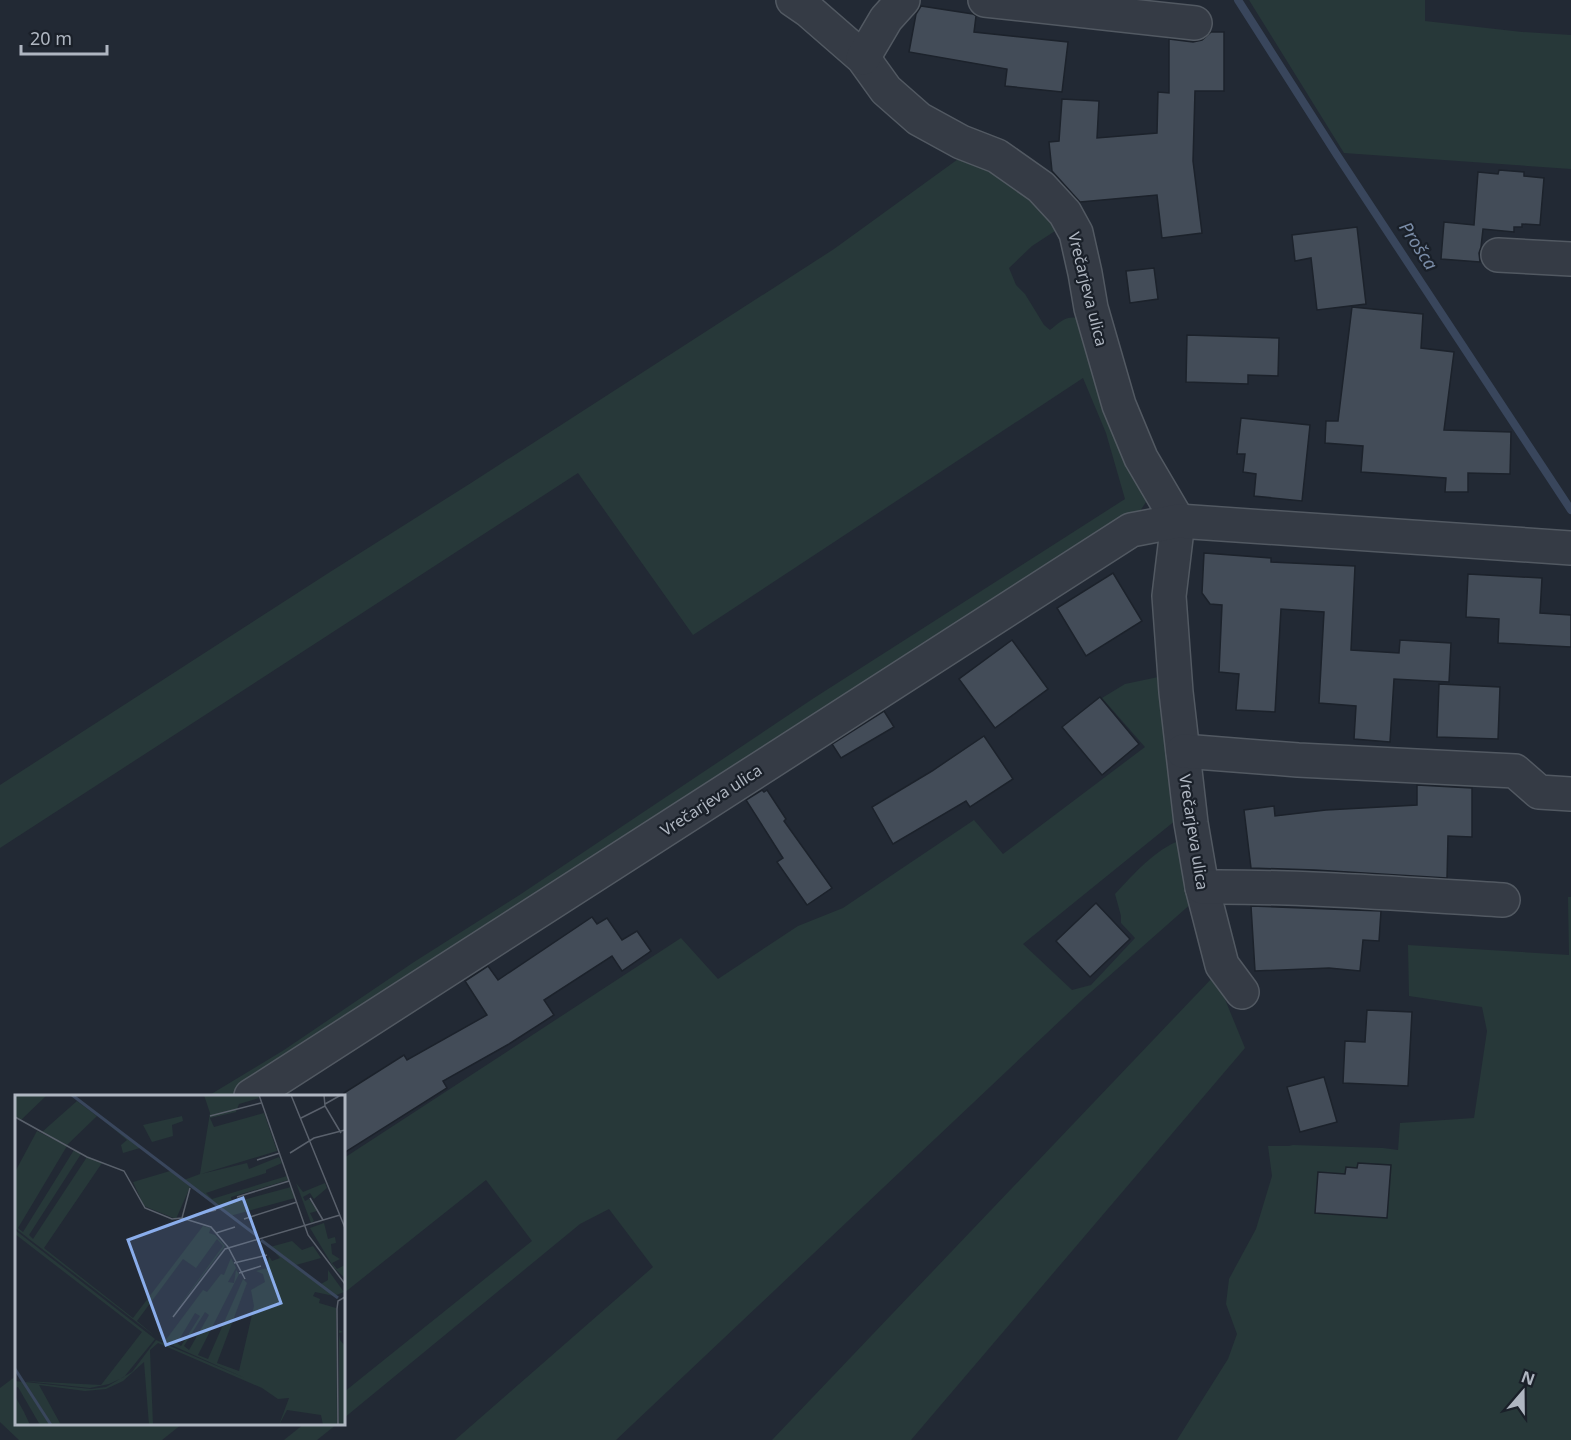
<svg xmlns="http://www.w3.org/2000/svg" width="1571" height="1440" font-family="'Noto Sans',sans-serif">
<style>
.green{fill:#273839}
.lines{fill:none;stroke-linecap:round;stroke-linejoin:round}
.stream{stroke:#39465c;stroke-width:8}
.building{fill:#434c58;stroke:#1c222b;stroke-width:1.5}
.street-casing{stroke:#525962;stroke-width:36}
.street{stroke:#353b45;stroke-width:33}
.labels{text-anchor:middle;stroke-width:4.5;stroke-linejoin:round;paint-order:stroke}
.street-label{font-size:16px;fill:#afb6c1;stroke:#1a2029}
.water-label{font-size:18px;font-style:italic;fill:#7a8ca7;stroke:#1a2029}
.inset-river{fill:none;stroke:#39465c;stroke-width:3}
.inset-road{fill:none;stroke:#5a616c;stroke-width:1.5}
.view{fill:#8aadeb;fill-opacity:0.15;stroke:#8aadeb;stroke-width:3}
.inset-edge{fill:none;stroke:#afb6c1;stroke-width:3}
</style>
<rect width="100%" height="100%" fill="#222934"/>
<!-- green -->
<g class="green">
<path d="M 1249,0 L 1425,0 L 1425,21 L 1522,32 L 1571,35 L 1571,169 L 1344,153 Z"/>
<path d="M 965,154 L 985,162 L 1059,222 L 1055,231 L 1032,246 L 1009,268 L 1016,285 L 1025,294 L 1044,325 L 1050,330 C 1060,322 1067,314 1081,319 L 1144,492 L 1146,502 L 1138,514 L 230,1096 L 208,1096 L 284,1050 L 414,962 L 518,896 L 814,698 L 1125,499 L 1106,433 L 1083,378 L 693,635 L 578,473 L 0,848 L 0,785 L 330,572 L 471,483 L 834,249 Z"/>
<path d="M 1163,676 L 1176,820 L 1023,944 L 1072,990 L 1091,985 L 1135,938 L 1121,923 L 1121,916 L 1115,894 C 1134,874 1154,850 1181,840 L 1193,902 L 1083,999 L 616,1440 L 455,1440 L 653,1267 L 609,1209 L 580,1224 L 344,1418 L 344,1392 L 532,1241 L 486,1180 L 344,1293 L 344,1158 L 681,938 L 718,979 L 798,926 L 843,908 L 974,820 L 1003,854 L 1145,747 L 1102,698 L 1125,684 Z"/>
<path d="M 1568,897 L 1571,897 L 1571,1440 L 1177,1440 L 1228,1359 L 1237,1334 L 1226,1304 L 1229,1279 L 1256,1229 L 1272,1176 L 1268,1146 L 1289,1146 L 1293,1145 L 1383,1148 L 1398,1150 L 1400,1123 L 1474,1118 L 1487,1031 L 1482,1007 L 1409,996 L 1408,945 L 1569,955 Z"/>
<path d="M 1215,975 L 1245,1048 L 911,1440 L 772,1440 Z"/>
<path d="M 16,1376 L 16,1424 L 182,1424 L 162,1440 L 19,1440 L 0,1422 L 0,1388 Z"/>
<path d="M 304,1424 L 337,1424 L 317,1440 L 284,1440 Z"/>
</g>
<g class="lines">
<!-- stream -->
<path class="stream" d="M 1238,0 L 1337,155 L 1571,510"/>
</g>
<!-- building -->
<g class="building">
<path d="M 921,6 L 973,14 L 976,16 L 974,32 L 1068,42 L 1062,92 L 1005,86 L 1007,69 L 909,52 L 916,14 Z"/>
<path d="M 1211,32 L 1224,32 L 1224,91 L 1195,91 L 1193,161 L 1202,233 L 1162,238 L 1157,195 L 1080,202 L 1052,171 L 1049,142 L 1059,141 L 1062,99 L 1099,101 L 1097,138 L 1157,133 L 1158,92 L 1169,93 L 1169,39 L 1193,42 L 1202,40 Z"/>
<path d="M 1499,170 L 1524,172 L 1524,176 L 1544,178 L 1540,225 L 1522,224 L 1522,227 L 1514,227 L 1514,232 L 1483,229 L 1481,247 L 1479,253 L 1480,262 L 1441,259 L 1444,222 L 1474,225 L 1478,172 L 1498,174 Z"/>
<path d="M 1357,227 L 1366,304 L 1317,310 L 1311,258 L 1295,261 L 1292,235 Z"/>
<path d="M 1154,268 L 1158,299 L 1130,303 L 1126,271 Z"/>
<path d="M 1352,307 L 1423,314 L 1421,348 L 1454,352 L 1444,430 L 1511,432 L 1510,474 L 1468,473 L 1468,492 L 1445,492 L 1446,478 L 1361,472 L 1363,446 L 1325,443 L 1326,421 L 1338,421 Z"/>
<path d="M 1187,335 L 1279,338 L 1278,376 L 1248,375 L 1248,384 L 1186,382 Z"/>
<path d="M 1241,418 L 1310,425 L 1302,501 L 1254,496 L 1256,474 L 1243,472 L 1245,454 L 1237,454 Z"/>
<path d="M 1204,553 L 1271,558 L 1271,562 L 1355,566 L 1351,650 L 1399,653 L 1400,640 L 1451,643 L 1449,682 L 1394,679 L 1390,742 L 1354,739 L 1356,706 L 1319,703 L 1324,612 L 1281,609 L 1275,712 L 1236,710 L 1239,674 L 1219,672 L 1222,605 L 1210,604 L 1202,593 Z"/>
<path d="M 1113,573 L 1142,621 L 1086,656 L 1057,608 Z"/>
<path d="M 1468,574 L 1542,578 L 1540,613 L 1571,615 L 1571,647 L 1498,643 L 1499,619 L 1466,617 Z"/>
<path d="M 1012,640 L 1048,689 L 995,728 L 959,679 Z"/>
<path d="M 1439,684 L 1500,687 L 1498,739 L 1437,737 Z"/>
<path d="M 1100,697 L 1139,744 L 1102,775 L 1062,727 Z"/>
<path d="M 884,711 L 894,727 L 841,758 L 832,744 Z"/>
<path d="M 984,736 L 1013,779 L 970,807 L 966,801 L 893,844 L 872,807 L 932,771 Z"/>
<path d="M 1417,785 L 1472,788 L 1472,837 L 1448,836 L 1447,878 L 1315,870 L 1251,868 L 1244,810 L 1274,806 L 1275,816 L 1326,810 L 1417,805 Z"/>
<path d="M 762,790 L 764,792 L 767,790 L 786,819 L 784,821 L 832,888 L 807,905 L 777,862 L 783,858 L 746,800 Z"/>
<path d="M 1096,903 L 1130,939 L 1090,977 L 1056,941 Z"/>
<path d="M 1251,906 L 1381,911 L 1379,941 L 1363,940 L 1360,971 L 1329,968 L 1255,971 Z"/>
<path d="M 592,917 L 597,924 L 607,918 L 622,940 L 637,931 L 651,951 L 622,971 L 612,956 L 544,1000 L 554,1015 L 509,1044 L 443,1081 L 447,1088 L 344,1153 L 344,1093 L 404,1055 L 407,1060 L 487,1015 L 465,981 L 488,966 L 498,980 Z"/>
<path d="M 1367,1010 L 1412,1012 L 1408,1086 L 1343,1083 L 1345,1041 L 1365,1042 Z"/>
<path d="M 1324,1077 L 1337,1122 L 1300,1132 L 1287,1087 Z"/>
<path d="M 1358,1163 L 1391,1165 L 1387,1218 L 1315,1213 L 1318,1172 L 1345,1174 L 1346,1167 L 1357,1168 Z"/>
</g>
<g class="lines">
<!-- street casing -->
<g class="street-casing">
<g id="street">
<path d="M 793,0 L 809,11 L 863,58 L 886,90 L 919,119 L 961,142 L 997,156 L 1041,187 L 1065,213 L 1076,233 L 1085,273 L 1091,308 L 1119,405 L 1141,458 L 1178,521 L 1169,596 L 1176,692 L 1191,823 L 1202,887 L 1222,965 L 1242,992"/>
<path d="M 985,0 L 1195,23"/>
<path d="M 863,58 L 886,19 L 903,0"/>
<path d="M 1498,255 L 1571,259"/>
<path d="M 1183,751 L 1298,760 L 1515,771 L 1539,792 L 1571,794"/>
<path d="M 1202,887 C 1302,886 1402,894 1503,900"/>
<path d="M 251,1096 L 1131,530 L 1178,521 L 1571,548"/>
</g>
</g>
<!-- street -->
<use href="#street" class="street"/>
</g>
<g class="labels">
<!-- street labels -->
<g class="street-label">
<text transform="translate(1088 289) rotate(76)" y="6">Vrečarjeva ulica</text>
<text transform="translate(711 800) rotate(-33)" y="6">Vrečarjeva ulica</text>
<text transform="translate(1194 832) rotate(81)" y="6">Vrečarjeva ulica</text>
</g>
<!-- water labels -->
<g class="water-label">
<text transform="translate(1418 246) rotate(57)" y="6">Prošca</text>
</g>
</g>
<!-- overview -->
<g transform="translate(15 1095)">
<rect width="330" height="330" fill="#222934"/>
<path d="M 0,0 L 32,0 L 6,25 L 0,22 ZM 189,0 L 243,0 L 244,3 L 224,9 L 221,17 L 195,23 L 199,32 L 249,18 L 262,56 L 186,79 L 232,68 L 234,74 L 264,62 L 267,68 L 251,75 L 251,78 L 191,98 L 197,104 L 272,81 L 273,85 L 216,102 L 217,108 L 276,92 L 280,103 L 215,121 L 175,92 L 161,124 L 129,111 L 118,87 L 155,76 L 125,53 L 108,58 L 106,50 L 112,45 L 88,25 L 169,85 L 185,79 L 195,18 ZM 62,6 L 82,21 L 52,50 L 27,37 ZM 167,21 L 168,26 L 157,30 L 158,41 L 137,47 L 128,30 ZM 22,36 L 52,51 L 3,133 L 8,137 L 59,55 L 66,59 L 14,140 L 18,144 L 72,62 L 87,68 L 29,153 L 118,223 L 188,131 L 196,133 L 194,138 L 200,140 L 210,151 L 151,229 L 208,151 L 202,144 L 181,173 L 168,164 L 122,226 L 141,242 L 0,133 L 0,77 ZM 281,88 L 288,97 L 310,88 L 312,93 L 299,104 L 295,98 L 288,102 L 290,106 L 294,104 L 302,116 L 295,118 L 299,126 L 296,128 ZM 309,128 L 313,144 L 320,142 L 321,148 L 316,149 L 317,159 L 325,164 L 317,168 L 322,174 L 330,170 L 330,183 L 319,173 L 295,133 ZM 0,135 L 140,244 L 109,282 L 94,289 L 75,293 L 9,286 L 86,290 L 127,237 L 0,139 ZM 277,146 L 287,155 L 298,151 L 306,163 L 281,170 L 306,189 L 313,185 L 313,175 L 329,197 L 319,201 L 300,197 L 298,201 L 305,204 L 304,208 L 321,213 L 322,330 L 308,330 L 306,320 L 272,315 L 264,330 L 274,303 L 263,304 L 247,293 L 143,248 L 135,255 L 138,330 L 134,330 L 129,267 L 108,286 L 91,294 L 70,296 L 24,290 L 46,330 L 37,330 L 10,287 L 76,294 L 91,292 L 117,277 L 141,245 L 230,283 L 143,244 L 150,246 L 188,195 L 192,197 L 206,179 L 209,180 L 216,163 L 221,173 L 213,187 L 219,188 L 221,175 L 224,179 L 183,260 L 193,264 L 228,184 L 232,188 L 202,268 L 224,276 L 239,211 L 236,195 L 250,187 L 248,179 L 241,176 L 252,173 L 254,161 L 257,166 L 265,163 L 255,152 ZM 190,217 L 194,220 L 174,255 L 169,251 ZM 180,218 L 185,221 L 166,251 L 162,248 ZM 324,235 L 328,237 L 324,238 L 325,245 L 330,251 L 330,330 L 324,330 ZM 0,286 L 8,287 L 35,330 L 25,330 L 3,292 L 0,293 ZM 0,301 L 9,317 L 15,330 L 0,330 Z" fill="#273839" fill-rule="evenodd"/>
<path class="inset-river" d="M 57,0 L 242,141M 246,145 L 323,203M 0,274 L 36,330"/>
<path class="inset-road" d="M 244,0 L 293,140 L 330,189M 276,0 L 330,133M 309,0 L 310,11 L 326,38M 310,9 L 326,0M 195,21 L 246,8M 0,22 L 72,62 L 109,76 L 130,113 L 157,124 L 167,123 L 196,132 L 213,152 L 230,184M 286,23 L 310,11M 275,58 L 299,43 L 330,35M 242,65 L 265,58M 222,102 L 274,86M 295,103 L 308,125M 179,120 L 201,115M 167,123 L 175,93M 229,124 L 282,107M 201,138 L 220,132M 219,168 L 252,160M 224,178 L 246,171M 158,222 L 210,154 L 325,120M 323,330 L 322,214 L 323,206 L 330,202"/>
<path class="view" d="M 228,103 L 266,208 L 151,250 L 113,145 Z"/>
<rect width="330" height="330" class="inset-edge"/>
</g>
<!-- north arrow -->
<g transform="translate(1523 1392) rotate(20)" stroke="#1a2029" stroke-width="4.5" paint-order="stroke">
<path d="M0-4.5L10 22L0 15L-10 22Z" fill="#afb6c1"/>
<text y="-9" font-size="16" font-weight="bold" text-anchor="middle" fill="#afb6c1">N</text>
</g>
<!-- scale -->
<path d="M21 45v9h86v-9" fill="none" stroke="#afb6c1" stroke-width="3"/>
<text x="30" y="45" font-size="18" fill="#afb6c1" stroke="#1a2029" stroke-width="4.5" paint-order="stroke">20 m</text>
</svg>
